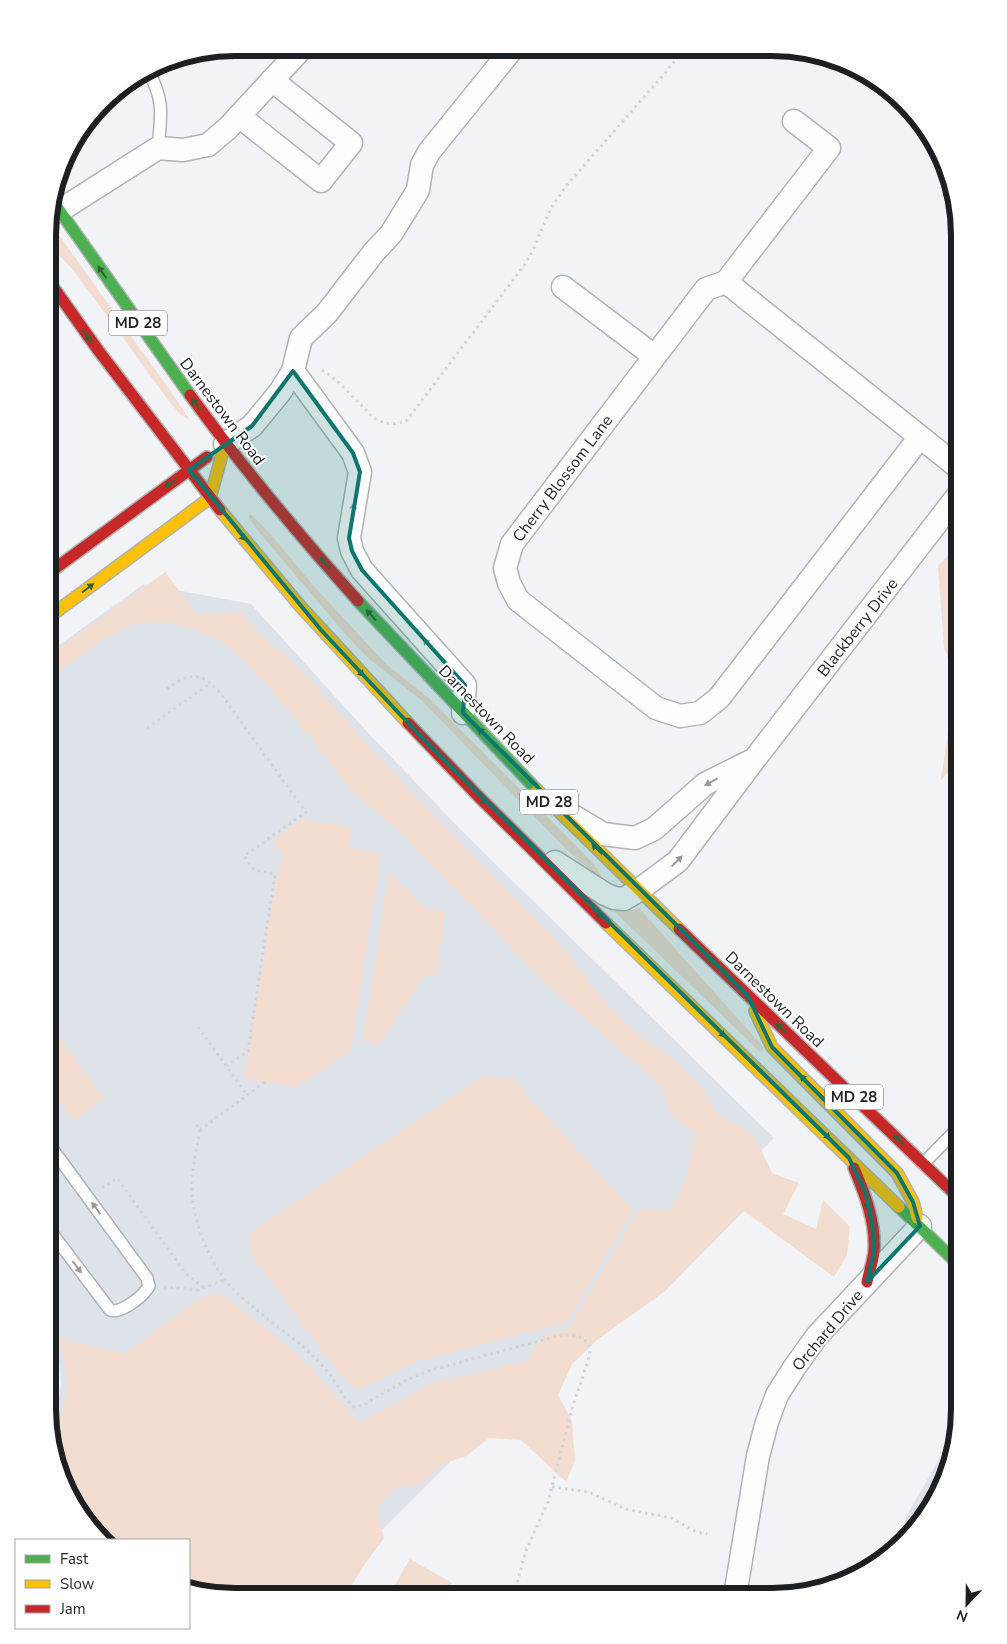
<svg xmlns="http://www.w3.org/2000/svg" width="1007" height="1644" font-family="'Nunito Sans',sans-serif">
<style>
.built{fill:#dee3ea}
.green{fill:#f2ddd0}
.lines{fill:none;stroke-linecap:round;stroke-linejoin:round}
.lane-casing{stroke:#b0b2b4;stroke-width:14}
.street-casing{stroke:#b0b2b4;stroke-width:25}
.fast-casing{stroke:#b0b2b4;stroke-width:14}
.slow-casing{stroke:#b0b2b4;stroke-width:14}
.jam-casing{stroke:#b0b2b4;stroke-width:14}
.path{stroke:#d3d4d4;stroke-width:3;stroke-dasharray:2.5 4;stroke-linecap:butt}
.lane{stroke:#fdfdfe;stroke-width:11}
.street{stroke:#fdfdfe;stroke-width:22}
.fast{stroke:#4caf50;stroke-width:11}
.slow{stroke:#ffc107;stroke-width:11}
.jam{stroke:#c62828;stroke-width:11}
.oneway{fill:#336036}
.oneway2{fill:#99999b}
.marked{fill:#0f766e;fill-opacity:0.2;stroke:#0f766e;stroke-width:4;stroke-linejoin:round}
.labels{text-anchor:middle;stroke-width:4;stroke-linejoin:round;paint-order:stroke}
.shield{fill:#fff;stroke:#626264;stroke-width:1}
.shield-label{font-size:15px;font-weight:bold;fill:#1e1f21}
.street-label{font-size:16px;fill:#1e1f21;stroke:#fff}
.rim{fill:none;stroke:#1e1f21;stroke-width:6}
</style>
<rect width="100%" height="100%" fill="#f1f3f6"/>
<!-- built -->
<g class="built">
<path d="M 144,584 L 251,604 L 371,736 L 462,831 L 774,1138 L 317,1595 L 211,1595 L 189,1589 L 189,1540 L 104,1540 L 86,1523 L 62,1480 L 51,1426 L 58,1406 L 61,1383 L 59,1357 L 54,1333 L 48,1320 L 48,653 Z"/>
<path d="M 958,1426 L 949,1469 L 921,1523 L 902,1542 L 906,1517 Z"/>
</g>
<!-- green -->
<g class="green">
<path d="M 49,221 L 176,399 L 188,417 L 188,419 L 181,415 L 169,401 L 74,271 L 49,244 Z"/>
<path d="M 249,515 L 252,515 L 273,537 L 312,584 L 386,664 L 430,699 L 594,864 L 602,877 L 598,877 L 567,850 L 422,701 L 368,658 L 346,635 L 258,531 L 249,518 Z"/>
<path d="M 959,544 L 959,760 L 941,780 L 956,679 L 944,648 L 938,566 Z"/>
<path d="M 165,572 L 198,615 L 240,612 L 263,638 L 299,668 L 363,740 L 441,823 L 558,942 L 599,995 L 619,1017 L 644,1039 L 674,1060 L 700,1085 L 716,1113 L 754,1135 L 772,1173 L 799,1183 L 783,1214 L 816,1229 L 823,1200 L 850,1226 L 847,1255 L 834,1277 L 744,1211 L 665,1291 L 597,1340 L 572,1364 L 558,1395 L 572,1421 L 575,1461 L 566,1482 L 521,1440 L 489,1438 L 466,1456 L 441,1465 L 420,1485 L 396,1487 L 377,1508 L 384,1538 L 362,1568 L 346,1595 L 211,1595 L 189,1589 L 189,1540 L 104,1540 L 86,1523 L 62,1480 L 53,1436 L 58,1427 L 67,1392 L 65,1365 L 59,1338 L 124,1354 L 200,1298 L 219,1292 L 302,1358 L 359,1423 L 430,1384 L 527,1361 L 543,1335 L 568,1329 L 639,1209 L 670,1210 L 688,1174 L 695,1133 L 670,1114 L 664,1088 L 549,987 L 395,827 L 351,791 L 313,740 L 251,667 L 224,643 L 193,629 L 164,622 L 134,624 L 104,639 L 48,679 L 48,656 Z"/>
<path d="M 302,819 L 352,827 L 349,848 L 381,854 L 351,1051 L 297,1087 L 244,1079 L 279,863 L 285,858 L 272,841 Z"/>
<path d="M 389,872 L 425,908 L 445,911 L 436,975 L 426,974 L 379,1044 L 363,1041 Z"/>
<path d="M 609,904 C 619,911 628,913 639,908 L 764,1048 L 760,1052 L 617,914 Z"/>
<path d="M 52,1027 L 104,1098 L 74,1121 L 48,1085 L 48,1030 Z"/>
<path d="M 482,1077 L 512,1079 L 633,1210 L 567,1322 L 418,1361 L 360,1389 L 350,1385 L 323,1352 L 251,1253 L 249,1233 Z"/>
<path d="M 410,1559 L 452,1583 L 445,1596 L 389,1595 Z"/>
</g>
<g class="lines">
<!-- lane casing -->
<g class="lane-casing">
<g id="lane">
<path d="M 148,71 C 165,100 161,117 158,148"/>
<path d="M 923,1164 L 959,1127"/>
<path d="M 48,1228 L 110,1310 C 120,1314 141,1298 147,1289 L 149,1286 L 147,1278 L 48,1143"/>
</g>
</g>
<!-- street casing -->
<g class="street-casing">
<g id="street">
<path d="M 239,116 L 321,181 L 351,143 L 272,80"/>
<path d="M 59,211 L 158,148 L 183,150 L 208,145 L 228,128 L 302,48"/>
<path d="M 726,282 L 829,148 L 794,121"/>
<path d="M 563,287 L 654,356"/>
<path d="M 293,371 L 353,453 L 360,472 L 349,538 L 352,551 L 362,570 L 465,685 L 463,713"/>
<path d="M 920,437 L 719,698 L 700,713 L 680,716 L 656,708 L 518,600 L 509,583 L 505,568 L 512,544 L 706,289 L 726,282 L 959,468"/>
<path d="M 225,444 L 252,426 L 280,392 L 293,371 L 301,338 L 327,313 L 374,252 L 391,234 L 418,190 L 422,165 L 429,152 L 513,48"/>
<path d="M 573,816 L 603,834 L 635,838 L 654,829 L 705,784 L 751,761"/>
<path d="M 555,862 L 605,894 L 614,898 L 624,899 L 639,890 L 678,861 L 754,760 L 959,494"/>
<path d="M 735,1596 L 758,1456 L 767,1422 L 777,1395 L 794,1368 L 817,1336 L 920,1226"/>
</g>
</g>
<!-- fast casing -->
<g class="fast-casing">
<g id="fast">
<path d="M 52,200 L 190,395"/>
<path d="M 358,601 L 537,790"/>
<path d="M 899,1207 L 959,1265"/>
</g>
</g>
<!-- slow casing -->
<g class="slow-casing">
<g id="slow">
<path d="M 220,510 L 300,606 L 408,723"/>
<path d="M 49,617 L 210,498 L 225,444"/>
<path d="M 537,790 L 679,929"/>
<path d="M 606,923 L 899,1207"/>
<path d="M 755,1011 L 772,1047 L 897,1173 L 913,1202 L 917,1218"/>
</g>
</g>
<!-- jam casing -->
<g class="jam-casing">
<g id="jam">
<path d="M 49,281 L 98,350 L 220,510"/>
<path d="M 190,395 C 242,467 299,535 358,601"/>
<path d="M 49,573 L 207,457"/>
<path d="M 408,723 L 477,795 L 606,923"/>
<path d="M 679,929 L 959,1198"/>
<path d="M 854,1168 C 865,1194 876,1223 874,1251 C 873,1262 869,1272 867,1282"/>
</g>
</g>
<!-- path -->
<g class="path">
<path d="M 322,370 C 337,379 349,393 361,405 C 366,409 370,416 376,419 C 385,424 396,425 406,421 L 523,267 L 532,252 L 551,208 L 566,186 L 666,72 L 684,49"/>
<path d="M 167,689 C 190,672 202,671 221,694 L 306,812 L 244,856 L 254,870 L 275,874 L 248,1051 L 227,1066"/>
<path d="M 147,728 L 211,683"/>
<path d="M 48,1027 L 50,1029"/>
<path d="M 198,1027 L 247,1095"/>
<path d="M 48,1116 L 56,1128"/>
<path d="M 196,1125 L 200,1130 C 196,1151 191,1173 192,1194 C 193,1224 214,1273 237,1293 C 259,1314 285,1331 308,1351 C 317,1360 326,1369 333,1379 C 340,1388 345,1400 354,1407 L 364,1405 L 404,1381 L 428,1371 L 561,1335 C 571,1334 580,1335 588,1343 L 590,1351 L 588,1361 L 572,1409 L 548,1502 L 525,1553 L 514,1596"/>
<path d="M 200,1130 L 265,1082"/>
<path d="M 102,1188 L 117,1178 L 186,1274 L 205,1288"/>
<path d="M 164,1287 L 198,1290 L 224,1280"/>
<path d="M 552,1487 L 589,1492 L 625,1509 L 671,1518 L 697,1532 L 707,1534"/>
</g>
<!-- lane -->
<use href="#lane" class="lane"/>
<!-- street -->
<use href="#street" class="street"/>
<!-- fast -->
<use href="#fast" class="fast"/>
<!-- slow -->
<use href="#slow" class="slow"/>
<!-- jam -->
<use href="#jam" class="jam"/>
</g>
<!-- one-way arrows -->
<defs><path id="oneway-solid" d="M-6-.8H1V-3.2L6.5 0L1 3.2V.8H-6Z" transform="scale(1.25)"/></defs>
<g class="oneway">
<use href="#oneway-solid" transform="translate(102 272) rotate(-125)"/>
<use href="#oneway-solid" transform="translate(87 336) rotate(53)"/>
<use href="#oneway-solid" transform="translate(196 404) rotate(-126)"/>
<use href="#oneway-solid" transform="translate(171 483) rotate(145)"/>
<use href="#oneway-solid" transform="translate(241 535) rotate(50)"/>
<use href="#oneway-solid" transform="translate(325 563) rotate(-131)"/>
<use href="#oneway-solid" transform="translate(88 588) rotate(-37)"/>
<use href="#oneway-solid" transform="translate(371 615) rotate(-133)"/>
<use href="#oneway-solid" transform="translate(359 671) rotate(47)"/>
<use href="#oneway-solid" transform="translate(483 733) rotate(-134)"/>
<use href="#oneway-solid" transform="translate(482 799) rotate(46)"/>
<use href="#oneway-solid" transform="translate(597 849) rotate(-135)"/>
<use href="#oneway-solid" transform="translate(597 913) rotate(44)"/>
<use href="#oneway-solid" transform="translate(713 962) rotate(-136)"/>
<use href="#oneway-solid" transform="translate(781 1028) rotate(-136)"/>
<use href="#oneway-solid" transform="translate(720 1032) rotate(44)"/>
<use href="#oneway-solid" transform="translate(805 1080) rotate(-135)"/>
<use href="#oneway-solid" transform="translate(825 1134) rotate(44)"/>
<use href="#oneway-solid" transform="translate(899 1140) rotate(-136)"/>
<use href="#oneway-solid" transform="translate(867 1202) rotate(78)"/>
</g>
<g class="oneway2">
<use href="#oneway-solid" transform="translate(353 510) rotate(-79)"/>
<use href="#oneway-solid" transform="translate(428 644) rotate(-132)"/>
<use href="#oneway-solid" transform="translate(711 782) rotate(151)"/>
<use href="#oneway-solid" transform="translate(677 861) rotate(-44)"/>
<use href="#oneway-solid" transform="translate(96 1208) rotate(-126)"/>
<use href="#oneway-solid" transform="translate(77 1267) rotate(53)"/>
</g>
<!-- marked area -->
<path class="marked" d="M 293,371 L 353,453 L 360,472 L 349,538 L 352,551 L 362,570 L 465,685 L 463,713 L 748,996 L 772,1047 L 897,1173 L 913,1202 L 920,1226 L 867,1282 L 874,1251 L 872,1224 L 866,1195 L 849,1158 L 423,739 L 321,630 L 189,470 L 252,426 Z"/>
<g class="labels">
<!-- shield labels -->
<g class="shield">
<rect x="109" y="310.5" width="58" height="25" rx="4"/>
<rect x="520" y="789.5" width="58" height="25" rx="4"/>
<rect x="825" y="1084.5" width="58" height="25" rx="4"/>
</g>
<g class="shield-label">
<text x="138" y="328">MD 28</text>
<text x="549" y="807">MD 28</text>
<text x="854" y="1102">MD 28</text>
</g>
<!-- street labels -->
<g class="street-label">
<text transform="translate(223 411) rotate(53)" y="6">Darnestown Road</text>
<text transform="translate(562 478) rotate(-53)" y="6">Cherry Blossom Lane</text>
<text transform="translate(857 627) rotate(-52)" y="6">Blackberry Drive</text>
<text transform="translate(487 714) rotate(46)" y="6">Darnestown Road</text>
<text transform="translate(775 999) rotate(44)" y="6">Darnestown Road</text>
<text transform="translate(827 1330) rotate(-50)" y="6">Orchard Drive</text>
</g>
</g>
<!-- crop -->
<path d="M0 0H1007V1644H0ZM235 56H772A179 179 0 0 1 951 235V1409A179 179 0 0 1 772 1588H235A179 179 0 0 1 56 1409V235A179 179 0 0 1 235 56Z" fill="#fff" fill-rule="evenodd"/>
<path class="rim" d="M235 56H772A179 179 0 0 1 951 235V1409A179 179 0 0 1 772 1588H235A179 179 0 0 1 56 1409V235A179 179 0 0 1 235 56Z"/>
<!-- legend -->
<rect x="15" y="1539" width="175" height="90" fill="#ffffff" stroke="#a5a5a6"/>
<rect x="25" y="1555" width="25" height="8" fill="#4caf50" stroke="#a5a5a6"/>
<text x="60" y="1564" font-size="15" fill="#1e1f21">Fast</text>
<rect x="25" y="1580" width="25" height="8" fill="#ffc107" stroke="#a5a5a6"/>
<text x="60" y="1589" font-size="15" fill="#1e1f21">Slow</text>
<rect x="25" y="1605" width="25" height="8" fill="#c62828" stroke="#a5a5a6"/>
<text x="60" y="1614" font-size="15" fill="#1e1f21">Jam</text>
<!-- north arrow -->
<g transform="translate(967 1604) rotate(202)" stroke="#ffffff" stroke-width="4" paint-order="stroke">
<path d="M0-4L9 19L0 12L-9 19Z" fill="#1e1f21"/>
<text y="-8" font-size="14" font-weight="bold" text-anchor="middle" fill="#1e1f21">N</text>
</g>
</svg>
